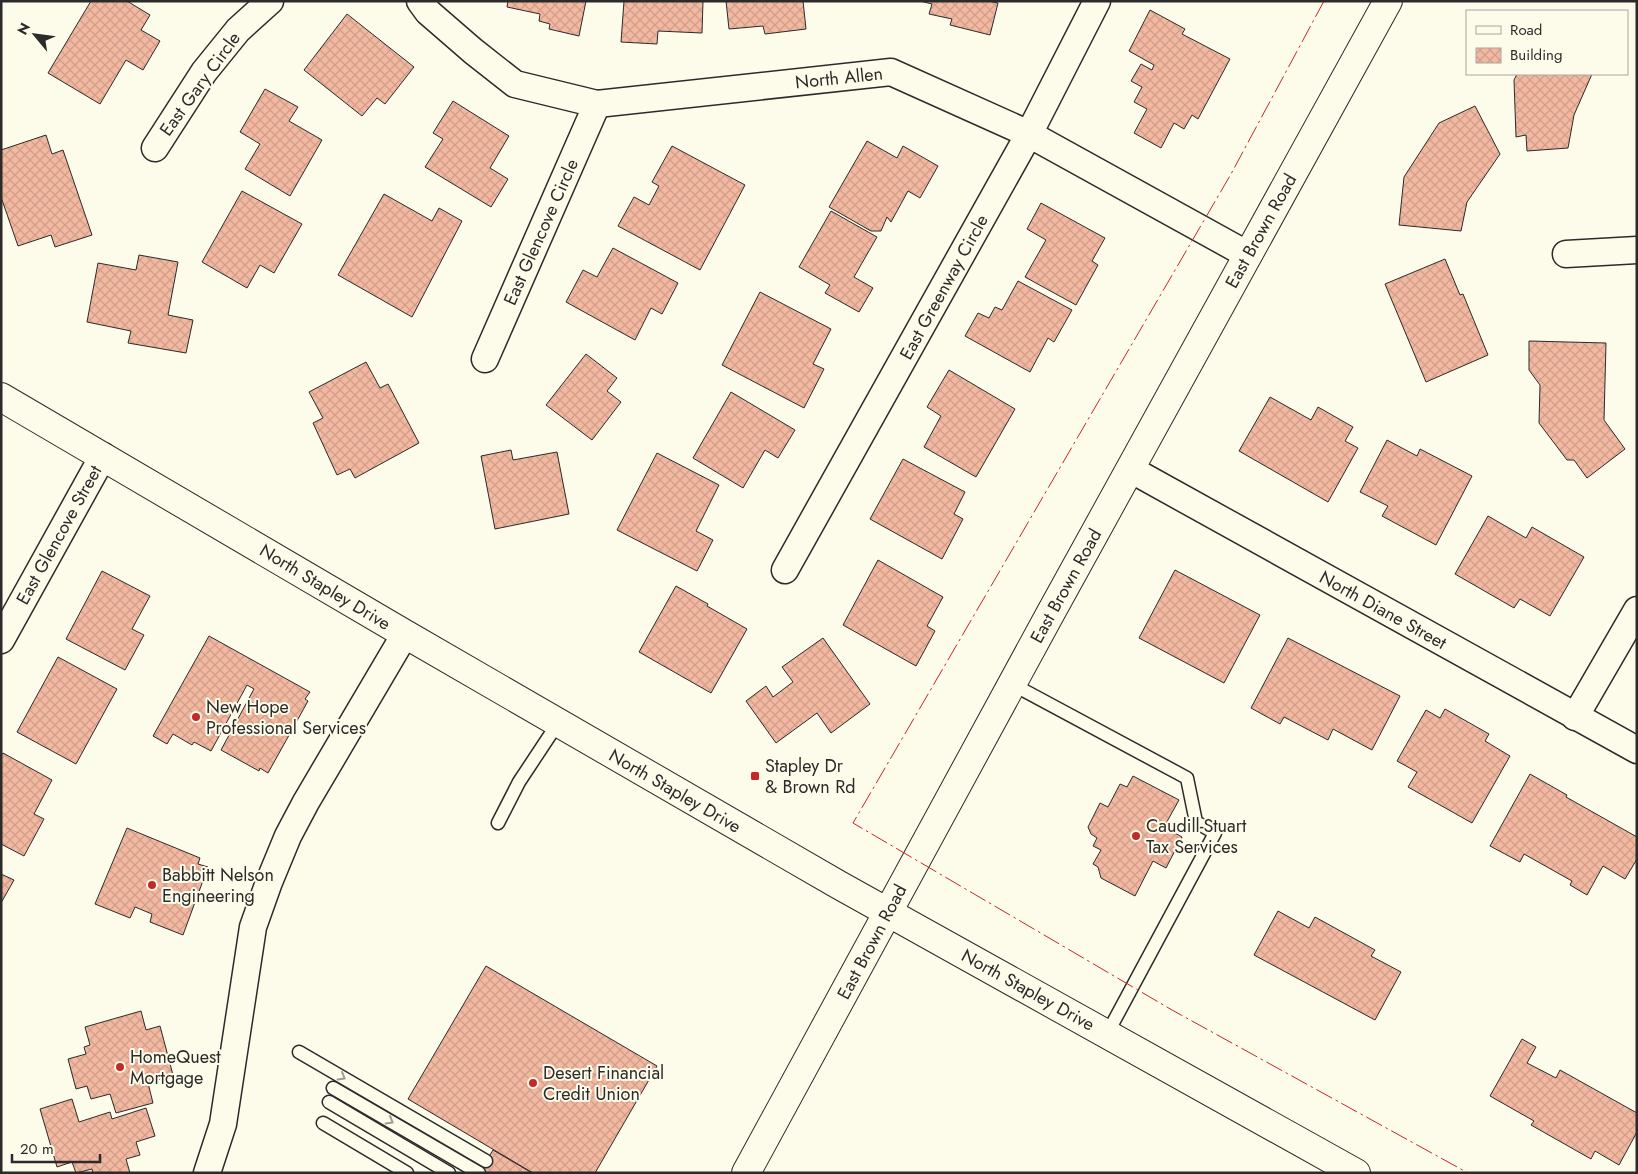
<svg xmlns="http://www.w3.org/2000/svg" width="1638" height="1174" font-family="Jost,sans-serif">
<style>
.building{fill:url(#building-cross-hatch);stroke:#2b2b2b}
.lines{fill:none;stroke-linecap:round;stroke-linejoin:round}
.lane-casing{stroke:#2b2b2b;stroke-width:15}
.street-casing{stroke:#2b2b2b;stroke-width:29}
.secondary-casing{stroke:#2b2b2b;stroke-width:30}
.lane{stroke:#fdfbea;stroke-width:12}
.street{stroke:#fdfbea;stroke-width:26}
.secondary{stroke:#fdfbea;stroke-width:28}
.power{stroke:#c62828;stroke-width:1;stroke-dasharray:18 4 2.5 4;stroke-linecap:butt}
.oneway{stroke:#9e9d94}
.poi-dot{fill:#c62828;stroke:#fdfbea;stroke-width:2}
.labels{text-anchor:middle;stroke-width:4;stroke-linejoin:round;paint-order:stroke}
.street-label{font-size:18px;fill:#2b2b2b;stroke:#fdfbea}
.poi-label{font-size:18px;fill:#2b2b2b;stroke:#fdfbea;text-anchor:start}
</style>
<defs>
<pattern id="building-cross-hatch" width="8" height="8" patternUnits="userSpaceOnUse" patternTransform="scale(1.25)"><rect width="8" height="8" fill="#f2b8a0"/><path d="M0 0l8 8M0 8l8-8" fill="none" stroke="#d09e8a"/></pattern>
</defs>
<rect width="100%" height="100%" fill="#fdfbea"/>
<!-- building -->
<g class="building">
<path d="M 91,1 L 127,1 L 150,15 L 141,30 L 160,41 L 143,70 L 126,60 L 100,104 L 48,73 Z"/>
<path d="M 508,1 L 586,1 L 579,36 L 549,29 L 550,24 L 539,21 L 540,14 L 507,7 Z"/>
<path d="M 624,1 L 703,1 L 702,33 L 658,31 L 657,44 L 621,42 Z"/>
<path d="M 726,1 L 803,1 L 806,29 L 765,34 L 763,26 L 729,29 Z"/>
<path d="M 920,1 L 989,1 L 998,3 L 990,35 L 950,25 L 952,19 L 929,14 L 932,4 Z"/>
<path d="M 1150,10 L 1185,29 L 1182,34 L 1230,59 L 1198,119 L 1192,115 L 1184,129 L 1174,123 L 1161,148 L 1134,133 L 1147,109 L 1134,102 L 1142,87 L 1131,81 L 1141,64 L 1152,70 L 1154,65 L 1129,51 Z"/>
<path d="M 347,14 L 414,67 L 385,104 L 377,98 L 362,116 L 304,70 Z"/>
<path d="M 1517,74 L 1592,74 L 1574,115 L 1568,148 L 1527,151 L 1526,135 L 1516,137 L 1514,80 Z"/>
<path d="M 265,89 L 298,107 L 289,121 L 322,140 L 290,196 L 245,169 L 260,144 L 240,132 Z"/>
<path d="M 453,101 L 509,136 L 490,168 L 508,179 L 491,207 L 425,167 L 443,139 L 433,133 Z"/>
<path d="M 1475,106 L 1500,154 L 1467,202 L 1461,231 L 1399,225 L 1404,177 L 1439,123 Z"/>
<path d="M 46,135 L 52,154 L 63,150 L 92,235 L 55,247 L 51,235 L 18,246 L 1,197 L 1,150 Z"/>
<path d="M 867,141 L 897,158 L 903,146 L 938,166 L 920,198 L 908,191 L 891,222 L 887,217 L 881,231 L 871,231 L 829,207 Z"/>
<path d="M 672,146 L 745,185 L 700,270 L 618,226 L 634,197 L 649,205 L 659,186 L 652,182 Z"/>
<path d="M 242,191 L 302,224 L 274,273 L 260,265 L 247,288 L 202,262 Z"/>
<path d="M 384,194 L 432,221 L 439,208 L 462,221 L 412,317 L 338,275 Z"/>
<path d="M 1041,203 L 1105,238 L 1092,261 L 1098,265 L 1076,305 L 1025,277 L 1046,240 L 1027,229 Z"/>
<path d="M 831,211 L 877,237 L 854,277 L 873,288 L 859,312 L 825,293 L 830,285 L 799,267 Z"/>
<path d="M 613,248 L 678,283 L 662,314 L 651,308 L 635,340 L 566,302 L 583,270 L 597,277 Z"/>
<path d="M 139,255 L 178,262 L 168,315 L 193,320 L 186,353 L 128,343 L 131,331 L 87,322 L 98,263 L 136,270 Z"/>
<path d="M 1445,259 L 1460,295 L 1463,294 L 1488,355 L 1426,382 L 1385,284 Z"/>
<path d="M 1018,281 L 1072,310 L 1054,342 L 1048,338 L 1030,372 L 965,336 L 978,313 L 989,318 L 995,307 L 1002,310 Z"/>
<path d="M 760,292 L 831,329 L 813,364 L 824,369 L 804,408 L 722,365 Z"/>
<path d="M 1529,341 L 1606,343 L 1604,420 L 1625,449 L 1587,478 L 1574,460 L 1567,460 L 1539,423 L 1540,385 L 1529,370 Z"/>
<path d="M 586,354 L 617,378 L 607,391 L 621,402 L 592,440 L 546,405 Z"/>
<path d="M 366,362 L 380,388 L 388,384 L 419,443 L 355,478 L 350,469 L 337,475 L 313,423 L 323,418 L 309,392 Z"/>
<path d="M 949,370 L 1015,409 L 976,477 L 924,447 L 941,416 L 927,407 Z"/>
<path d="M 731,392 L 795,430 L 778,458 L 765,450 L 743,488 L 693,458 Z"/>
<path d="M 1270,397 L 1311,420 L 1318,407 L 1353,427 L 1345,441 L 1358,448 L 1328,502 L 1239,451 Z"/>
<path d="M 1387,440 L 1417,456 L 1420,449 L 1472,476 L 1436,545 L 1382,516 L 1388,506 L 1360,492 Z"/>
<path d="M 511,450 L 513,460 L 557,452 L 569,514 L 495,529 L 481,456 Z"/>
<path d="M 657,453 L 719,485 L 696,531 L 713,540 L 697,571 L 617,530 Z"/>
<path d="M 903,459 L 965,492 L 954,514 L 963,519 L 942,559 L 870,519 Z"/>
<path d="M 1488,516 L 1526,538 L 1532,527 L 1584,557 L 1550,616 L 1520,599 L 1514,608 L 1455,574 Z"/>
<path d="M 878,560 L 943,597 L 927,626 L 935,631 L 916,666 L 843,625 Z"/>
<path d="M 1175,570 L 1260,615 L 1224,683 L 1139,638 Z"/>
<path d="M 102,571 L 150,596 L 132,629 L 144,635 L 125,670 L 66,639 Z"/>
<path d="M 676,586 L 708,604 L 707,606 L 747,629 L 711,693 L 639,652 Z"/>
<path d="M 209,636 L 310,692 L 305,699 L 308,701 L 268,773 L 260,768 L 259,771 L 221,750 L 254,689 L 247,685 L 211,751 L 194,742 L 192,745 L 173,734 L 167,744 L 153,736 Z"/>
<path d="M 823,638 L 870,704 L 831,733 L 817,713 L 776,743 L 746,701 L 766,686 L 773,697 L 793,682 L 782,667 Z"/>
<path d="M 1288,638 L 1400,696 L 1372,750 L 1333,729 L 1328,740 L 1284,717 L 1280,724 L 1251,708 Z"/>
<path d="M 58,657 L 117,689 L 76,764 L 17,732 Z"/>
<path d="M 1445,709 L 1489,734 L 1485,741 L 1510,756 L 1472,823 L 1408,787 L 1417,772 L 1397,761 L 1426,710 L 1440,718 Z"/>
<path d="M 3,753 L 52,780 L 34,814 L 44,819 L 24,856 L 1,844 L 1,756 Z"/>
<path d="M 1530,774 L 1567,795 L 1566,797 L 1637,837 L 1637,859 L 1625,879 L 1603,866 L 1587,895 L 1570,885 L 1572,881 L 1524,854 L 1520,862 L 1490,846 Z"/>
<path d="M 1133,776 L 1179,800 L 1164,827 L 1182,837 L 1166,868 L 1153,861 L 1135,896 L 1101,878 L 1098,867 L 1093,864 L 1101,850 L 1093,846 L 1097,838 L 1091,834 L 1088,827 L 1100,803 L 1108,807 L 1120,784 L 1127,787 Z"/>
<path d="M 127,828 L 200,858 L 198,864 L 208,867 L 183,935 L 150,922 L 152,914 L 135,907 L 130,918 L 95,904 Z"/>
<path d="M 1,874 L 14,880 L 1,903 Z"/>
<path d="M 1278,911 L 1309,928 L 1315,917 L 1375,950 L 1371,956 L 1401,972 L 1375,1020 L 1254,955 Z"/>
<path d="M 486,966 L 657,1066 L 595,1173 L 533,1173 L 408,1099 Z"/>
<path d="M 141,1011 L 146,1030 L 160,1026 L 173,1075 L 148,1083 L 153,1103 L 116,1113 L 110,1094 L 91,1099 L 87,1086 L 76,1089 L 68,1059 L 86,1054 L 84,1047 L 90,1045 L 85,1027 Z"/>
<path d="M 1522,1039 L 1536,1047 L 1527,1063 L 1556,1078 L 1560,1070 L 1637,1113 L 1637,1132 L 1619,1165 L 1595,1151 L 1591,1159 L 1531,1125 L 1534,1121 L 1490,1096 Z"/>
<path d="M 72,1099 L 79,1122 L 110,1112 L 112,1119 L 146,1108 L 155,1136 L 136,1142 L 140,1155 L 126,1159 L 130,1173 L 93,1173 L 92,1169 L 76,1173 L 72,1162 L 57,1167 L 40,1109 Z"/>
<path d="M 493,1150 L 532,1173 L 479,1173 Z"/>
</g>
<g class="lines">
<!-- lane casing -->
<g class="lane-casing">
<g id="lane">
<path d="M 1012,684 L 1187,778 L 1196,822 L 1215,833 L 1107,1034"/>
<path d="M 498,823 L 519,782 L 558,723"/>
<path d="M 299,1052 L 486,1161"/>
<path d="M 333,1088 L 479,1173"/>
<path d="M 329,1102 L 449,1173"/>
<path d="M 323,1123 L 407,1173"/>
</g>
</g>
<!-- street casing -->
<g class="street-casing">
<g id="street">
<path d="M 420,1 L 428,12 L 473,51 L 515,84 L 597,104 L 891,72 L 1029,134 L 1248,255"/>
<path d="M 155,148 L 204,72 L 238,30 L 270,1"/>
<path d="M 1566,254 L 1637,250"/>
<path d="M 485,359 L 597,104"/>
<path d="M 1130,469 L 1637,750"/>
<path d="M 785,570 L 1029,134 L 1097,1"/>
<path d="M 1,640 L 103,456"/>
<path d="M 1575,717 L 1637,610"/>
<path d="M 207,1173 L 223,1124 L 253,927 L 269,882 L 288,836 L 306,802 L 405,634"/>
</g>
</g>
<!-- secondary casing -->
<g class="secondary-casing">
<g id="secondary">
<path d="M 1,397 L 405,634 L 839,885 L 1356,1173"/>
<path d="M 746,1173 L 1049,616 L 1388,1"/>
</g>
</g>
<!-- lane -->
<use href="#lane" class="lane"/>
<!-- street -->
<use href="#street" class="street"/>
<!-- secondary -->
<use href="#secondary" class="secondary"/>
<!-- power -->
<path class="power" d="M 1324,1 L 1231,174 L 853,823 L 1172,1010 L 1468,1173"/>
</g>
<!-- one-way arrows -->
<defs><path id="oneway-chevron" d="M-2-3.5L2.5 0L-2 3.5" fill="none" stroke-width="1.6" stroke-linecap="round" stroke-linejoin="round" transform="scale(1.25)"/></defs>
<g class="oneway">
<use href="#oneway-chevron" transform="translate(342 1077) rotate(30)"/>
<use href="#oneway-chevron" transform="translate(390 1121) rotate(30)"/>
</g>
<!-- markers -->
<g class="poi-dot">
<circle cx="196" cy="717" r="5"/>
<rect x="750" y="771" width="10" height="10" rx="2.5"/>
<circle cx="1136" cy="836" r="5"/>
<circle cx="152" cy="885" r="5"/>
<circle cx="120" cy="1067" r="5"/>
<circle cx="533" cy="1083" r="5"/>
</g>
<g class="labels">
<!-- street labels -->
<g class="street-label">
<text transform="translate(839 78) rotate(-6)" y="6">North Allen</text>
<text transform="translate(200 84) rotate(-54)" y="6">East Gary Circle</text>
<text transform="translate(1261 231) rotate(-61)" y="6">East Brown Road</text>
<text transform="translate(541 232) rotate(-66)" y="6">East Glencove Circle</text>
<text transform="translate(944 287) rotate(-61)" y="6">East Greenway Circle</text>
<text transform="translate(59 535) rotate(-61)" y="6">East Glencove Street</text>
<text transform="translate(1066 586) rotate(-61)" y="6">East Brown Road</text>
<text transform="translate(325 587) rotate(31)" y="6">North Stapley Drive</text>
<text transform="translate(1383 610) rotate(29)" y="6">North Diane Street</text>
<text transform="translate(675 791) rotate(30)" y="6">North Stapley Drive</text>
<text transform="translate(872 942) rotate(-62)" y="6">East Brown Road</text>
<text transform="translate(1028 990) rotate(29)" y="6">North Stapley Drive</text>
</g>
<!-- poi labels -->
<g class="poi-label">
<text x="206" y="713">New Hope<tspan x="206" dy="21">Professional Services</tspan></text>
<text x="765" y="772">Stapley Dr<tspan x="765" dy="21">&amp; Brown Rd</tspan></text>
<text x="1146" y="832">Caudill-Stuart<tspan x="1146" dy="21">Tax Services</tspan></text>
<text x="162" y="881">Babbitt Nelson<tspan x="162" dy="21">Engineering</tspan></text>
<text x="130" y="1063">HomeQuest<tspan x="130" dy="21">Mortgage</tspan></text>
<text x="543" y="1079">Desert Financial<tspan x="543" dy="21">Credit Union</tspan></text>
</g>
</g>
<!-- border -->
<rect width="1638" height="1174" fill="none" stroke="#2b2b2b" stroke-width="5"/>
<!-- legend -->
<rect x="1466" y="10" width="162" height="65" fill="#fdfbea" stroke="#a9a89e"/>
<rect x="1476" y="26" width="25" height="8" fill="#fdfbea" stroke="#a9a89e"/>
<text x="1510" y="35" font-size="15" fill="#2b2b2b">Road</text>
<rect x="1476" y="48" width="25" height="15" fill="url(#building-cross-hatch)" stroke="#a9a89e"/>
<text x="1510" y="60" font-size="15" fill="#2b2b2b">Building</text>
<!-- north arrow -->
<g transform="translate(35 35) rotate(299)" stroke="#fdfbea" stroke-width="4" paint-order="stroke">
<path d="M0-4L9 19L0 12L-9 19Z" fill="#2b2b2b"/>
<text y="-8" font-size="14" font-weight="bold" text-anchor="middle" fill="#2b2b2b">N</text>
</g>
<!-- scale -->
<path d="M12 1154v8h88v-8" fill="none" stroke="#2b2b2b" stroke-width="2.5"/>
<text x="20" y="1154" font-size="15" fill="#2b2b2b" stroke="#fdfbea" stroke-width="4" paint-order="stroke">20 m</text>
</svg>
